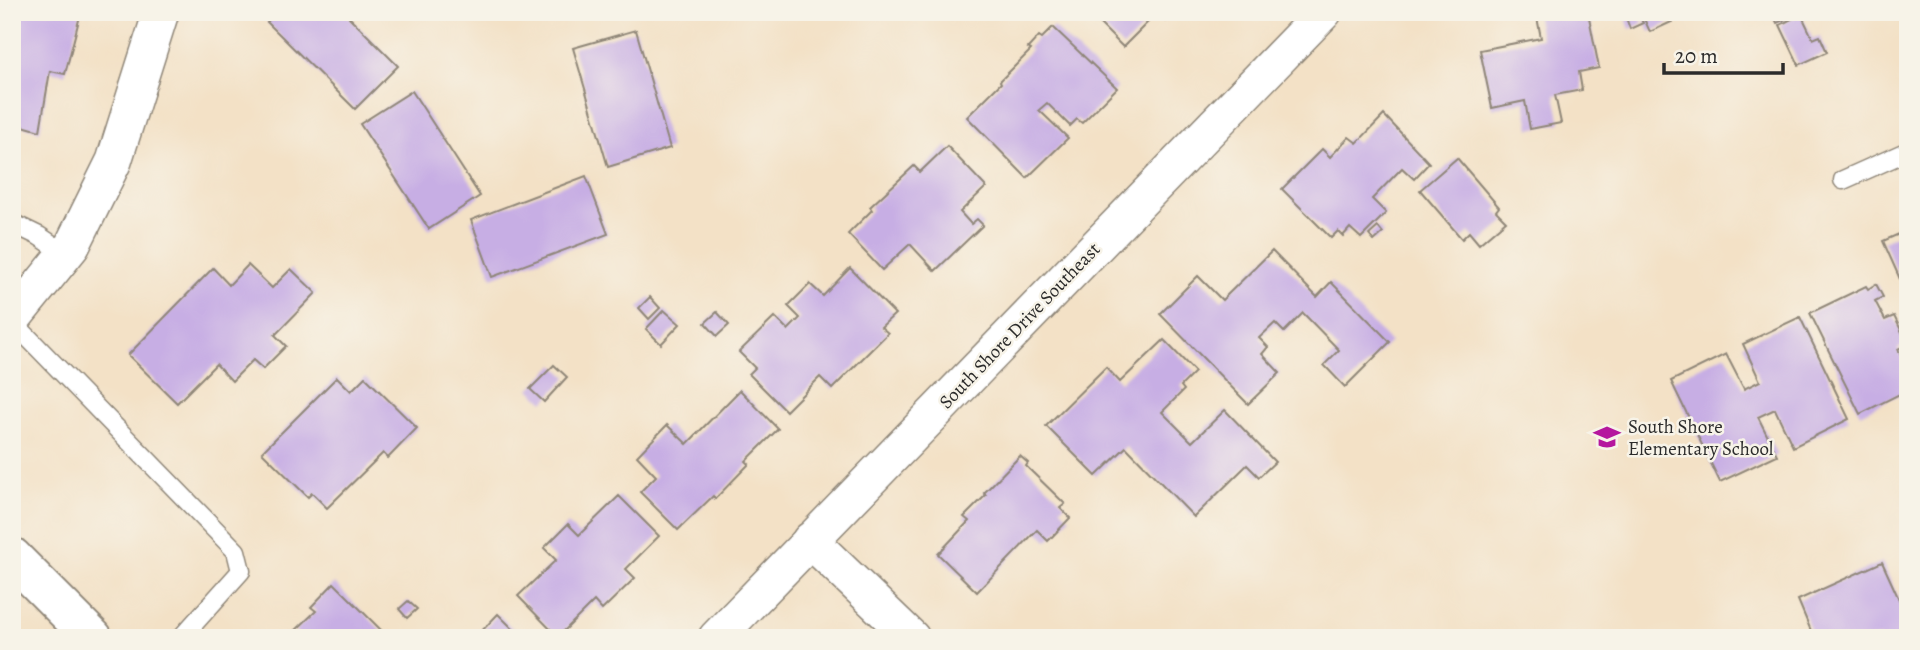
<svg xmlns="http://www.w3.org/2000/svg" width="1920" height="650" font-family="Alegreya,serif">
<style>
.building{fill:#c7aee4}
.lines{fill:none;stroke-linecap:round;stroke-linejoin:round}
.service-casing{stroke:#8f8678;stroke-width:21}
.minor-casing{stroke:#8f8678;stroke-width:38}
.secondary-casing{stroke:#8f8678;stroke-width:42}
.service{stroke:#fff;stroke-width:18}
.minor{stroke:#fff;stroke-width:35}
.secondary{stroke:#fff;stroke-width:38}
.labels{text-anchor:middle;stroke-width:5;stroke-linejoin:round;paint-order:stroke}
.street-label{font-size:19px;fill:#2b2b2b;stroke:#f7f3e8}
.poi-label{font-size:19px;fill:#2b2b2b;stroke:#f7f3e8;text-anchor:start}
</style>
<rect width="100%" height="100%" fill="#f7f3e8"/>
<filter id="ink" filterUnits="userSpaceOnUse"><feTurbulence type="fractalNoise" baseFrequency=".0143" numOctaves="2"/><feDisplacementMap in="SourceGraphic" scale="14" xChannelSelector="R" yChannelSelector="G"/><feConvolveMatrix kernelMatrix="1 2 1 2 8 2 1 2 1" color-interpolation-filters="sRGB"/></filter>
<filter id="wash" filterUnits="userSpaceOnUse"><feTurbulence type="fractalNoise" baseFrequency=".00686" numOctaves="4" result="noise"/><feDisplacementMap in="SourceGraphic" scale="28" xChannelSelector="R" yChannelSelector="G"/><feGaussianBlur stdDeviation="1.57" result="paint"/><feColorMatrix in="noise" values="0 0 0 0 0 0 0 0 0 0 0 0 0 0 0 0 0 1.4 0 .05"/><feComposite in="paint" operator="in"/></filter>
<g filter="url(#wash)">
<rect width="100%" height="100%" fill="#f3e1c6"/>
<g id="blocks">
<!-- building -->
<g class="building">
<path d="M 12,12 L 81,12 L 65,74 L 50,71 L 40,131 L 12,123 Z"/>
<path d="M 277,12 L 344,12 L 398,66 L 355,109 L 267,22 Z"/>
<path d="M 1088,12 L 1173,12 L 1165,21 L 1157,13 L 1123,47 Z"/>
<path d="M 1536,12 L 1588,12 L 1599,68 L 1579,72 L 1582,90 L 1555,95 L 1561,123 L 1530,129 L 1525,101 L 1492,108 L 1480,50 L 1541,38 Z"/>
<path d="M 1624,12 L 1638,12 L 1643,23 L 1630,29 Z"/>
<path d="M 1641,12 L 1693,12 L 1650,32 Z"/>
<path d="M 1772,12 L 1801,12 L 1777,23 Z"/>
<path d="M 1801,14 L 1813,39 L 1820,36 L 1827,52 L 1799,65 L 1780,25 Z"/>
<path d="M 1053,27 L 1117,88 L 1082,123 L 1077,119 L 1070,126 L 1047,103 L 1039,110 L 1068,138 L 1027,178 L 967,117 L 1001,83 L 1000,81 L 1031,50 L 1028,48 L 1039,36 L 1042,38 Z"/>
<path d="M 636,30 L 670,148 L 608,167 L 573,48 Z"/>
<path d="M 412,91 L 480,196 L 429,229 L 360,124 Z"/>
<path d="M 1384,115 L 1429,163 L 1414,179 L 1402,168 L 1372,199 L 1386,213 L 1361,238 L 1350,228 L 1343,236 L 1338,231 L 1331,238 L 1282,189 L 1322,149 L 1330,157 L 1349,137 L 1357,143 Z"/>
<path d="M 947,146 L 986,187 L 960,212 L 971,224 L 977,219 L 983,225 L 935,271 L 910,244 L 882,270 L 848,234 L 872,210 L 870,207 L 914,166 L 920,172 Z"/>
<path d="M 1457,158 L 1499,207 L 1496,211 L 1506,221 L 1479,244 L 1469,232 L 1462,239 L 1420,190 Z"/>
<path d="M 586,176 L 608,234 L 492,277 L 471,220 Z"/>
<path d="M 1378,227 L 1383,233 L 1374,241 L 1369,235 Z"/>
<path d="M 1908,230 L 1908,297 L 1883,241 Z"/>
<path d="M 1272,251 L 1317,297 L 1331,282 L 1390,342 L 1345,387 L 1324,365 L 1339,350 L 1303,313 L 1284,332 L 1275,323 L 1259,338 L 1268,347 L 1262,354 L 1280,373 L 1248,404 L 1160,314 L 1198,276 L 1222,300 Z"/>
<path d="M 248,265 L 272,288 L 291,269 L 316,293 L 275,335 L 286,346 L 263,369 L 253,360 L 232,381 L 216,364 L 177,403 L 128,355 L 213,268 L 229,285 Z"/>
<path d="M 850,268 L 895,314 L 881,327 L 888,333 L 832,389 L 820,377 L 786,411 L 749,374 L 755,368 L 739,352 L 775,317 L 788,330 L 800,318 L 788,306 L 810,284 L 823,296 Z"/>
<path d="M 1876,284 L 1883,297 L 1875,301 L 1885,320 L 1894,316 L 1908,344 L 1898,349 L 1908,370 L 1908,390 L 1860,414 L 1810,313 L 1866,286 L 1868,289 Z"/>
<path d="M 650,297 L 660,308 L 649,319 L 639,308 Z"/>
<path d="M 664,310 L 680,324 L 661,344 L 646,329 Z"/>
<path d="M 717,312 L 729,325 L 717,336 L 705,323 Z"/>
<path d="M 1800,317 L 1849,419 L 1793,447 L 1775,409 L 1758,417 L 1777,455 L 1720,482 L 1671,381 L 1726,354 L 1744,389 L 1760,381 L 1743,344 Z"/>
<path d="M 1164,340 L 1195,372 L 1181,386 L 1184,390 L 1162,412 L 1192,442 L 1225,410 L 1275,462 L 1259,477 L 1247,465 L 1194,517 L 1126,447 L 1096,476 L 1046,426 L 1106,367 L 1120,382 Z"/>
<path d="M 554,365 L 567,377 L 544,402 L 530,389 Z"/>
<path d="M 337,377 L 351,391 L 365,377 L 417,428 L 388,458 L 383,453 L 327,508 L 312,493 L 308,497 L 262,452 Z"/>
<path d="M 740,390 L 778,429 L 746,461 L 749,464 L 715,499 L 713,496 L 678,530 L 640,492 L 656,476 L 637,456 L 667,425 L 687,444 Z"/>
<path d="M 1020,456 L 1028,463 L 1026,466 L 1065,504 L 1060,508 L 1070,518 L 1048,541 L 1037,530 L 977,592 L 938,554 L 969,521 L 964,517 L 986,495 L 984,493 Z"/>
<path d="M 619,496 L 659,536 L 626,569 L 635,578 L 602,610 L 594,601 L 558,637 L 518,596 L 556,560 L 544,548 L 568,524 L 579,535 Z"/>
<path d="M 1882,562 L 1908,619 L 1908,638 L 1814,638 L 1798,600 Z"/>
<path d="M 334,583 L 381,630 L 373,638 L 302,638 L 295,631 L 316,611 L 311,607 Z"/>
<path d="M 408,601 L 417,609 L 407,618 L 399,609 Z"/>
<path d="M 498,614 L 522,638 L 475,638 Z"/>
</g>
</g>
</g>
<g filter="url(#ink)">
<use href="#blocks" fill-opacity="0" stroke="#8f8678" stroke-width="2"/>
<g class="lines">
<!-- service casing -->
<g class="service-casing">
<g id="service">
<path d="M 1843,180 L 1908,151"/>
<path d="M 12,223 L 39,236 L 66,254"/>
<path d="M 12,321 L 236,551 L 241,571 L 181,638"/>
</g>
</g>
<!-- minor casing -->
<g class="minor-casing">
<g id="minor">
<path d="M 12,320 L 72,246 L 114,161 L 161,12"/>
<path d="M 810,540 L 912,638"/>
<path d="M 716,638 L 1324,12"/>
</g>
</g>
<!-- secondary casing -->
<g class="secondary-casing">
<path id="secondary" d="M 12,557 L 93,638"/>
</g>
<!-- service -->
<use href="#service" class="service"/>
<!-- minor -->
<use href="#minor" class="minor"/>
<!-- secondary -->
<use href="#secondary" class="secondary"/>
</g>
</g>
<!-- icons -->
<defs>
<g id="school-bare" transform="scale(2.1)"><path d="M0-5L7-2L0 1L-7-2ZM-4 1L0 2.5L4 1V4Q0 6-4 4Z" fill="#b5179e" stroke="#f7f3e8" stroke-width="2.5" paint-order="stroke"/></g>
</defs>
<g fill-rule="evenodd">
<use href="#school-bare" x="1607" y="437"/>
</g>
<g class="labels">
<!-- street labels -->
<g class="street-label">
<text transform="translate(1019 325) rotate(-46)" y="7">South Shore Drive Southeast</text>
</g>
<!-- poi labels -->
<g class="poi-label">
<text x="1628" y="433">South Shore<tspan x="1628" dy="22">Elementary School</tspan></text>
</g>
</g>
<!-- margin -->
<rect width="1920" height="650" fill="none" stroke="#f7f3e8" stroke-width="42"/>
<!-- scale -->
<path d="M1664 63v10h119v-10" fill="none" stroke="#2b2b2b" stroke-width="3.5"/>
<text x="1675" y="63" font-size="21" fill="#2b2b2b" stroke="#f7f3e8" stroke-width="5" paint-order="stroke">20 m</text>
</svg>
